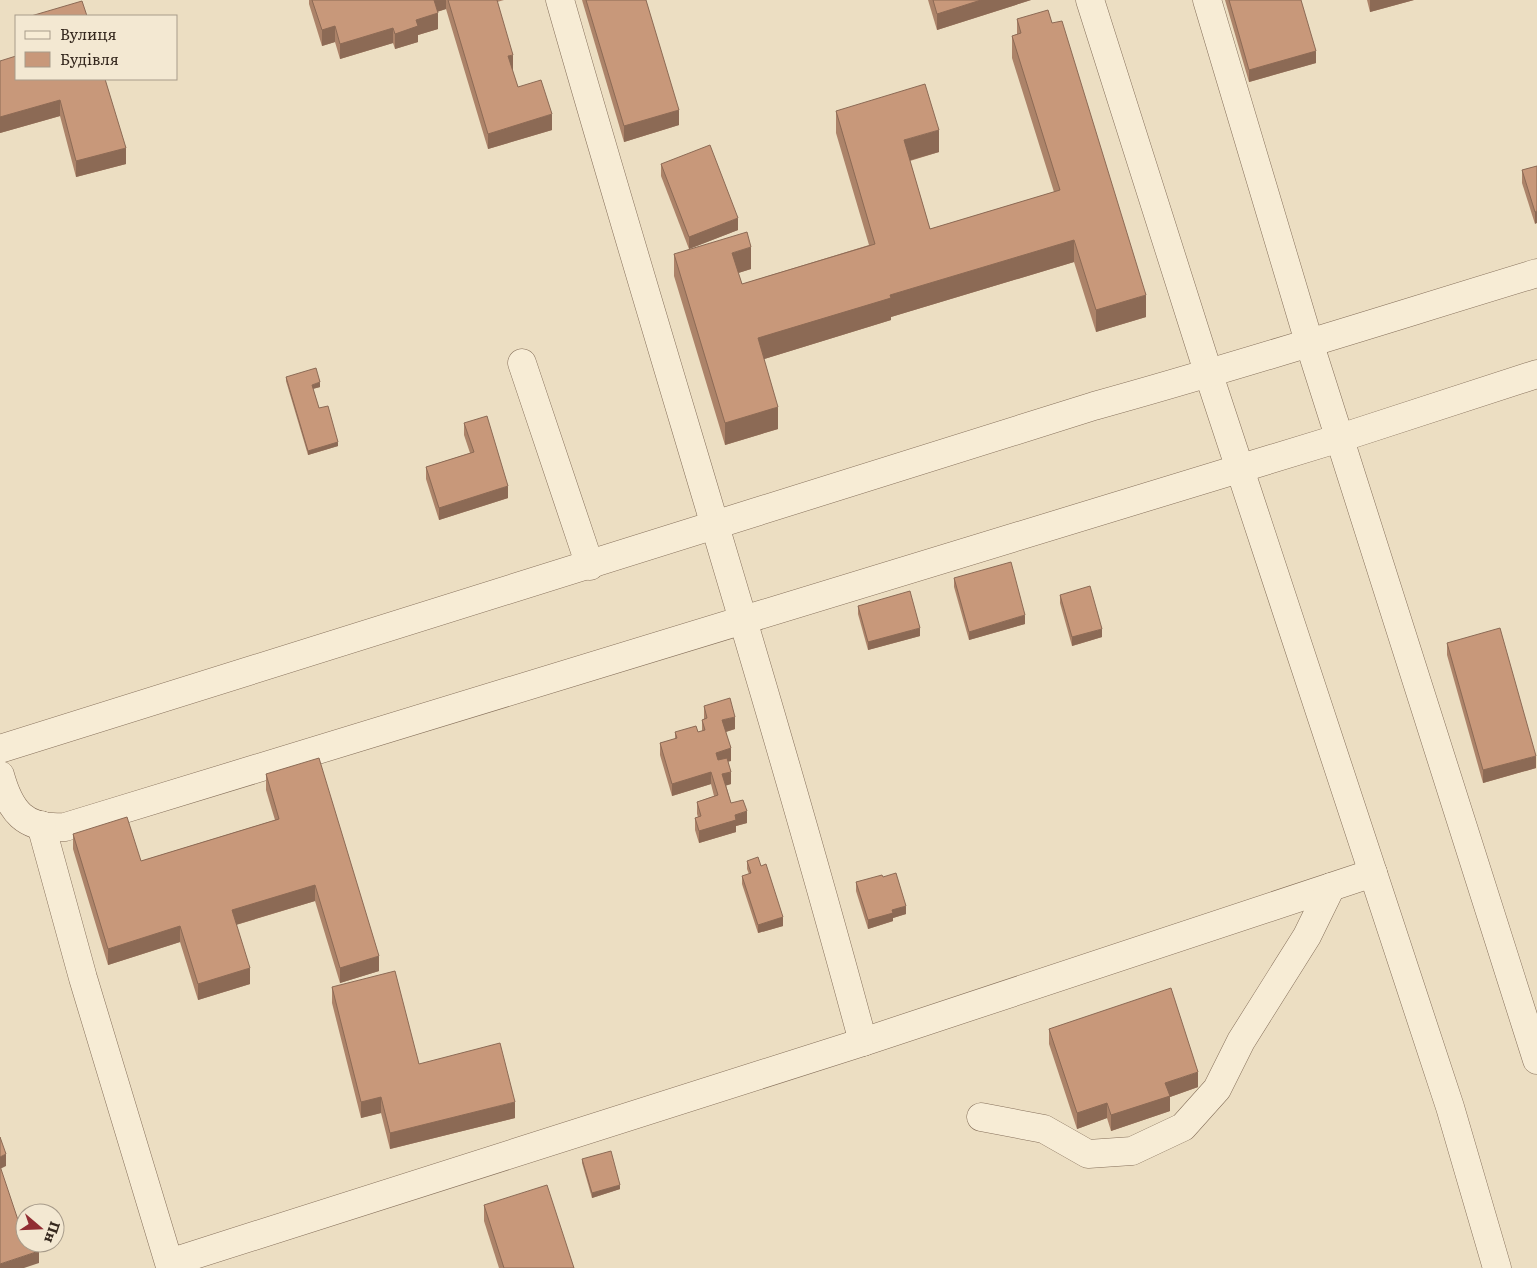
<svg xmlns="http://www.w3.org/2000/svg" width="1537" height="1268" font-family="Literata,serif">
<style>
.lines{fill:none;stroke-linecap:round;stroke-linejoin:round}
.minor-casing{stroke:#856f5a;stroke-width:29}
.minor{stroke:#f7ecd5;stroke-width:28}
.wall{fill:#ac8369}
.shaded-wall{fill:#8c6a55}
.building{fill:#c8987a;stroke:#8c6a55}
</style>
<rect width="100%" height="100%" fill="#ecdec2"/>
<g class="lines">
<!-- minor casing -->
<g class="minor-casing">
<g id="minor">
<path d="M 1090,0 L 1209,375 L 1450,1107 L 1497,1268"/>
<path d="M 1207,0 L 1309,342 L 1537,1060"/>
<path d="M 522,363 L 590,566"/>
<path d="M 0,749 L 1094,406 C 1243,365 1389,318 1537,273"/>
<path d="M 0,775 C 10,811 24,830 65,827 L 1340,438 L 1537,374"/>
<path d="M 41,825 L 83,978 L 169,1263 L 863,1042 C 769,692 659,348 560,0"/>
<path d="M 863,1042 L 1373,873"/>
<path d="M 981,1117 L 1044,1129 L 1088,1154 L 1132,1151 L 1183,1127 L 1217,1089 L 1241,1041 L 1307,936 L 1331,887"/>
</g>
</g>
<!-- minor -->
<use href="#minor" class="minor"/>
</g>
<!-- wall -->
<g class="wall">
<path d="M 309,0 L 504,0 L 497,2 L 512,70 L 518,87 L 552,130 L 488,149 L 446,9 L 437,12 L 438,29 L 418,35 L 418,42 L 395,49 L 393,43 L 340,59 L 335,42 L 322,46 L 309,4 Z"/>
<path d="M 582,0 L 646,0 L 679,125 L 624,142 Z"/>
<path d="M 928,0 L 1031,0 L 937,30 Z"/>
<path d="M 1225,0 L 1301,0 L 1316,63 L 1249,82 Z"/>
<path d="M 1367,0 L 1414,0 L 1370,12 Z"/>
<path d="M 1017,19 L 1146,317 L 1096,332 L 1074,262 L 891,317 L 891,320 L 764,359 L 778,429 L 725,445 L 674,276 L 674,254 L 751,269 L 738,273 L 742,284 L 869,245 L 836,133 L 836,111 L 939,152 L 910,161 L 930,229 L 1054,192 L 1012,58 L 1012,36 L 1017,34 Z"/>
<path d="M 0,61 L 105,79 L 126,164 L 76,177 L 60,116 L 0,133 Z"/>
<path d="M 661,164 L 738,230 L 689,249 L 661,176 Z"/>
<path d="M 1537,166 L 1535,224 L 1522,183 L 1522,170 Z"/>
<path d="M 286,377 L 320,387 L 313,389 L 319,408 L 338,446 L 308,455 L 286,381 Z"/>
<path d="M 464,423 L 508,498 L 439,520 L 426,479 L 426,467 L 470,453 L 464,435 Z"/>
<path d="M 954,578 L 1025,624 L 969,640 L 954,587 Z"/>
<path d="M 1060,595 L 1102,637 L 1072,646 L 1060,603 Z"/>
<path d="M 858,606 L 920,636 L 868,650 L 858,614 Z"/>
<path d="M 1447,643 L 1536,768 L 1483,783 L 1447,655 Z"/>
<path d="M 704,706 L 735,729 L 726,732 L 731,761 L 728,761 L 731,784 L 726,785 L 731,803 L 747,823 L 736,826 L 736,832 L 699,843 L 695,830 L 695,818 L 698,817 L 697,814 L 697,802 L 714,796 L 711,784 L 672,796 L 660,755 L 660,743 L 675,739 L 675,732 L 698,732 L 702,731 L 702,720 L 704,719 Z"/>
<path d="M 266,774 L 379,971 L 340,983 L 315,901 L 236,925 L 250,984 L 198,1000 L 180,942 L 108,965 L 73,849 L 73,834 L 141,861 L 275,820 L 266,790 Z"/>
<path d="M 747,861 L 761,866 L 783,926 L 758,933 L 742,884 L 742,876 L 749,874 L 747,869 Z"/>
<path d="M 883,877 L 906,914 L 893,918 L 893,921 L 868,929 L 856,891 L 856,882 Z"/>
<path d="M 332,987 L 419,1064 L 515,1118 L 390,1149 L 381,1113 L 361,1118 L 332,1003 Z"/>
<path d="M 1049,1029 L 1198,1087 L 1170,1097 L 1170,1111 L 1111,1131 L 1107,1118 L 1077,1129 L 1049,1044 Z"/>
<path d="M 582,1159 L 620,1189 L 592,1198 L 582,1163 Z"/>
<path d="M 484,1205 L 574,1268 L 499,1268 L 484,1221 Z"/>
</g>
<!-- shaded-wall -->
<g class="shaded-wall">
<path d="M 433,0 L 446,0 L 446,9 L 433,13 Z"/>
<path d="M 981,0 L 1031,0 L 937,30 L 937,14 Z"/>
<path d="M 1370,0 L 1414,0 L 1370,12 Z"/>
<path d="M 438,13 L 438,29 L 418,35 L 418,42 L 395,49 L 395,34 L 416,20 Z"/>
<path d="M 335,26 L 335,42 L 322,46 L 322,30 Z"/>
<path d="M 393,28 L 393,43 L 340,59 L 340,44 Z"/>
<path d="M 1316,51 L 1316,63 L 1249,82 L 1249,70 Z"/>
<path d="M 513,55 L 513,70 L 508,72 L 508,56 Z"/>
<path d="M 60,100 L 60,116 L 0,133 L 0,117 Z"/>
<path d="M 679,110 L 679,125 L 624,142 L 624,126 Z"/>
<path d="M 552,114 L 552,130 L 488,149 L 488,134 Z"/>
<path d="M 939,130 L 939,152 L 904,162 L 904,140 Z"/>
<path d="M 126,148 L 126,164 L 76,177 L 76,161 Z"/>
<path d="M 1537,211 L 1537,223 L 1535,224 L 1535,212 Z"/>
<path d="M 738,218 L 738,230 L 689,249 L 689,237 Z"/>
<path d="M 1074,240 L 1074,262 L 891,317 L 891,320 L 758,361 L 758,338 L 890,295 Z"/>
<path d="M 751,247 L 751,269 L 732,275 L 732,253 Z"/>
<path d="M 1146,295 L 1146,317 L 1096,332 L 1096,310 Z"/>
<path d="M 320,382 L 320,387 L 312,389 L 312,385 Z"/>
<path d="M 778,407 L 778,429 L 725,445 L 725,423 Z"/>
<path d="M 338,442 L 338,446 L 308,455 L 308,451 Z"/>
<path d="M 508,486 L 508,498 L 439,520 L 439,508 Z"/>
<path d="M 1025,615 L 1025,624 L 969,640 L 969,632 Z"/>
<path d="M 920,628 L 920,636 L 868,650 L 868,642 Z"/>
<path d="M 1102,629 L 1102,637 L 1072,646 L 1072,637 Z"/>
<path d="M 735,717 L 735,729 L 722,733 L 722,720 Z"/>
<path d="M 731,748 L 731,761 L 716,765 L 716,753 Z"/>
<path d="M 1536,756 L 1536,768 L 1483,783 L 1483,770 Z"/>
<path d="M 711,772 L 711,784 L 672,796 L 672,784 Z"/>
<path d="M 731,772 L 731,784 L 722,787 L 722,774 Z"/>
<path d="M 747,811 L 747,823 L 736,826 L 736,832 L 699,843 L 699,831 L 735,815 Z"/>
<path d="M 315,885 L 315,901 L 232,926 L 232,910 Z"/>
<path d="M 906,906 L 906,914 L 893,918 L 893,921 L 868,929 L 868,920 L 892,910 Z"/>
<path d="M 783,917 L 783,926 L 758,933 L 758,925 Z"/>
<path d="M 180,926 L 180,942 L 108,965 L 108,949 Z"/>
<path d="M 379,956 L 379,971 L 340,983 L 340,968 Z"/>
<path d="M 250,968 L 250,984 L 198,1000 L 198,984 Z"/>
<path d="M 1198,1072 L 1198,1087 L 1170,1097 L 1170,1111 L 1111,1131 L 1111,1115 L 1165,1083 Z"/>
<path d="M 381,1097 L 381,1113 L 361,1118 L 361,1102 Z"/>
<path d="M 515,1102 L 515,1118 L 390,1149 L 390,1133 Z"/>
<path d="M 1107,1103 L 1107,1118 L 1077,1129 L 1077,1113 Z"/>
<path d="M 6,1154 L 6,1166 L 0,1169 L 0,1157 Z"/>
<path d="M 620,1185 L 620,1189 L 592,1198 L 592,1193 Z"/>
<path d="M 39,1251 L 39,1263 L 24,1268 L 0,1268 L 0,1264 Z"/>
</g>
<!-- building -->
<g class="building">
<path d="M 312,0 L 434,0 L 438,13 L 416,20 L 418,26 L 395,34 L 393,28 L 340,44 L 335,26 L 322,30 Z"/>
<path d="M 448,0 L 497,0 L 513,55 L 508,56 L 518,87 L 541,80 L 552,114 L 488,134 Z"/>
<path d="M 586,0 L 646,0 L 679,110 L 624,126 Z"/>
<path d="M 933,0 L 981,0 L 937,14 Z"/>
<path d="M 1229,0 L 1301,0 L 1316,51 L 1249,70 Z"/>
<path d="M 82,1 L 87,16 L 31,16 Z"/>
<path d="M 1048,10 L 1052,23 L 1062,21 L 1146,295 L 1096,310 L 1074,240 L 890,295 L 891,298 L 758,338 L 778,407 L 725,423 L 674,254 L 747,232 L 751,247 L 732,253 L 742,284 L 875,244 L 836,111 L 925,84 L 939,130 L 904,140 L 930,229 L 1060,190 L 1012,36 L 1021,33 L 1017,19 Z"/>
<path d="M 16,56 L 16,79 L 105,79 L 126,148 L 76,161 L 60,100 L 0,117 L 0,61 Z"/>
<path d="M 710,145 L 738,218 L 689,237 L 661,164 Z"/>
<path d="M 1537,166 L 1537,211 L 1535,212 L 1522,170 Z"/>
<path d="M 316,368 L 320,382 L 312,385 L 319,408 L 328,406 L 338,442 L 308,451 L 286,377 Z"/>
<path d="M 487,416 L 508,486 L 439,508 L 426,467 L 474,452 L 464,423 Z"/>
<path d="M 1011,562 L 1025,615 L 969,632 L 954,578 Z"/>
<path d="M 1090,586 L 1102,629 L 1072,637 L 1060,595 Z"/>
<path d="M 910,591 L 920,628 L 868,642 L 858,606 Z"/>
<path d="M 1500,628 L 1536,756 L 1483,770 L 1447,643 Z"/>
<path d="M 730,698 L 735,717 L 722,720 L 731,748 L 716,753 L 718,760 L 727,758 L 731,772 L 722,774 L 731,803 L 743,800 L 747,811 L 735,815 L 736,820 L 699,831 L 695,818 L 701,816 L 697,802 L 718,795 L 711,772 L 672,784 L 660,743 L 677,738 L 675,732 L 696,726 L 698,732 L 705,730 L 702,720 L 707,718 L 704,706 Z"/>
<path d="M 319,758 L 379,956 L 340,968 L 315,885 L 232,910 L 250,968 L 198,984 L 180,926 L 108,949 L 73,834 L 127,817 L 141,861 L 279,819 L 266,774 Z"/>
<path d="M 758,857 L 761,866 L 766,864 L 783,917 L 758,925 L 742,876 L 751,873 L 747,861 Z"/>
<path d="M 896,873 L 906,906 L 892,910 L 893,913 L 868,920 L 856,882 L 882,875 L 883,877 Z"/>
<path d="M 395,971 L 419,1064 L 500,1043 L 515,1102 L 390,1133 L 381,1097 L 361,1102 L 332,987 Z"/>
<path d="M 1171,988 L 1198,1072 L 1165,1083 L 1170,1096 L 1111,1115 L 1107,1103 L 1077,1113 L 1049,1029 Z"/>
<path d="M 0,1137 L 6,1154 L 0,1157 Z"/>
<path d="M 611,1151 L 620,1185 L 592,1193 L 582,1159 Z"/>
<path d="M 0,1166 L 18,1220 L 25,1218 L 25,1243 L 36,1243 L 39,1251 L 0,1264 Z"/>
<path d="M 547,1185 L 574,1268 L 504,1268 L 484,1205 Z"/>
</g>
<!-- legend -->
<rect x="15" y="15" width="162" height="65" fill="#f3e8d2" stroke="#a79b8a"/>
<rect x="25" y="31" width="25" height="8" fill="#f7ecd5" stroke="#a79b8a"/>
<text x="60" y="40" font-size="15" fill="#35281e">Вулиця</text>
<rect x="25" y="52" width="25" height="15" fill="#c8987a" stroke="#a79b8a"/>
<text x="60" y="65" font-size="15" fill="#35281e">Будівля</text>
<!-- north arrow -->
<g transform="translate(40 1228) rotate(109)"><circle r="24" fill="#f3e8d2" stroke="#a79b8a"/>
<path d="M0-4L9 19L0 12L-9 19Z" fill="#912d32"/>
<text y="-8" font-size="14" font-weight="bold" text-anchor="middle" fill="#35281e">Пн</text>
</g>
</svg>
